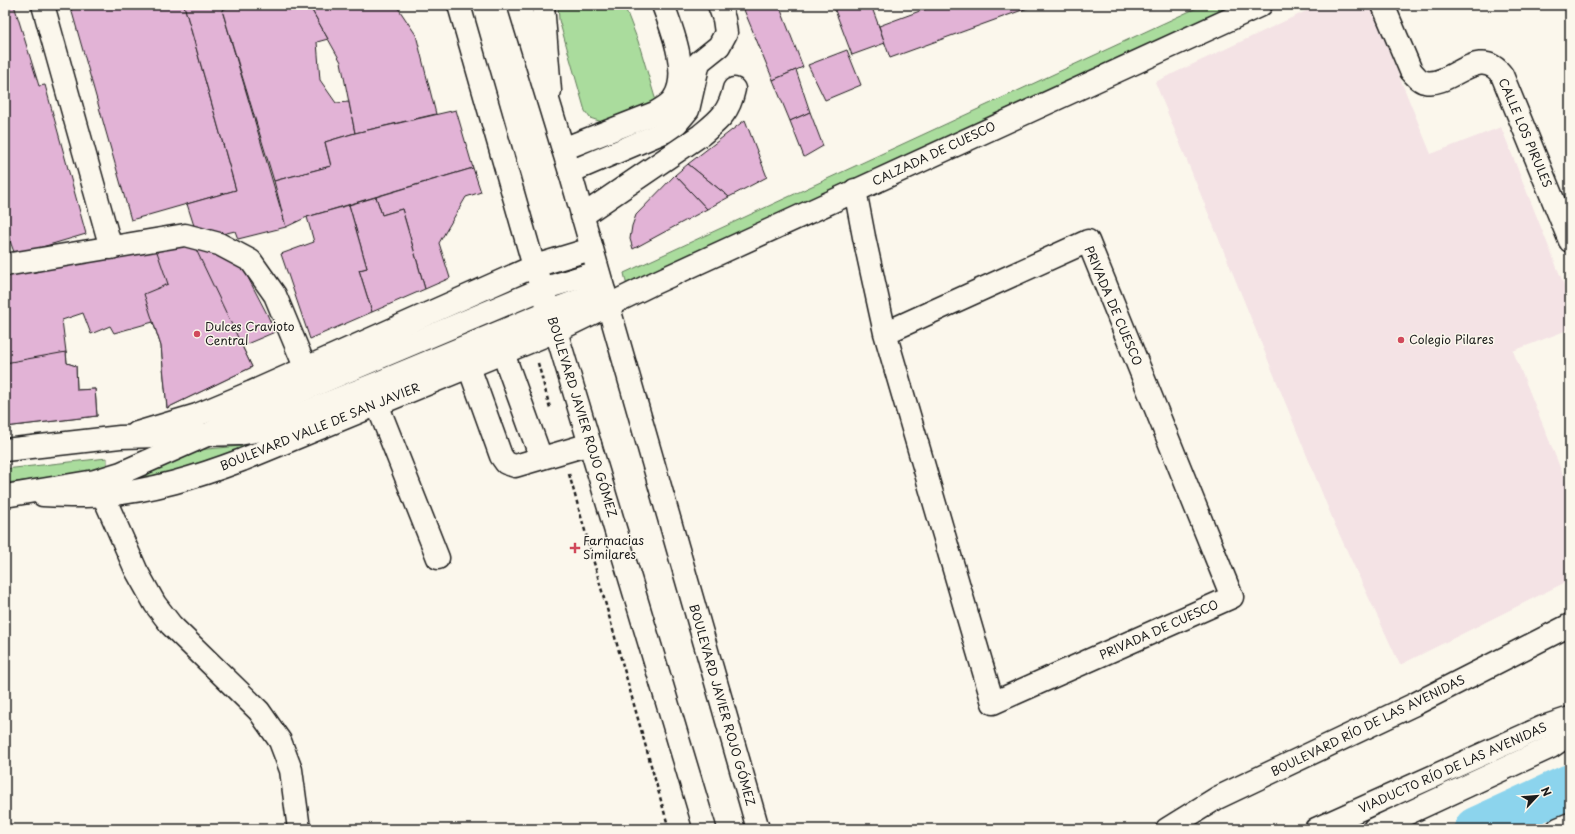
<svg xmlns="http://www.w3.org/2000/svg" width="1575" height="834" font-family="'Playpen Sans',sans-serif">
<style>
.built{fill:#f4e3e5}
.green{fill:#aadc9d;stroke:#637c5c}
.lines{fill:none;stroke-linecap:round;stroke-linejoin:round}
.river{stroke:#8cd4ed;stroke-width:44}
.building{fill:#e2b3d6;stroke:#1c1c1c}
.minor-casing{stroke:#1c1c1c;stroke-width:25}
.major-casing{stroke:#1c1c1c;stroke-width:25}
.path{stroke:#1c1c1c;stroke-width:2.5;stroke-dasharray:4 3;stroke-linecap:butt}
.minor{stroke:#fbf7ec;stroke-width:22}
.major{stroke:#fbf7ec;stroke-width:22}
.poi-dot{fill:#d1495b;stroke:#fbf7ec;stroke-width:1.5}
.labels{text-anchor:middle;stroke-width:3;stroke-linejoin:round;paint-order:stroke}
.street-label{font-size:12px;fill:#1c1c1c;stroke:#fbf7ec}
.poi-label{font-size:12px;fill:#1c1c1c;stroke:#fbf7ec;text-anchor:start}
</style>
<rect width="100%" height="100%" fill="#fbf7ec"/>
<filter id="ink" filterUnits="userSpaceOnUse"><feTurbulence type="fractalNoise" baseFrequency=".025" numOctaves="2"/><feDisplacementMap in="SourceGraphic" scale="8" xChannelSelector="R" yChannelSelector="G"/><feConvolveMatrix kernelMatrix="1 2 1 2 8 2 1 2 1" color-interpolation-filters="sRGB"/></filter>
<g filter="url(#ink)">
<!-- built -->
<path class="built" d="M 1319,5 L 1370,5 L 1431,154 L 1501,127 L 1570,300 L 1570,329 L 1513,351 L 1570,492 L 1570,580 L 1400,665 L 1335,525 L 1155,82 Z"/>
<!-- green -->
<g class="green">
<path d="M 558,5 L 624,5 L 638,41 L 656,101 L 602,122 L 590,118 L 585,111 L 559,20 Z"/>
<path d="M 1203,5 L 1257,5 L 628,291 L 624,273 Z"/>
<path d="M 252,445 L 165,477 L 119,484 L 196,450 Z"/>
<path d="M 107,458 L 107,466 L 76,475 L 5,483 L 5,469 Z"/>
</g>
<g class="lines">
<!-- river -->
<path class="river" d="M 1476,829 L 1570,786"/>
</g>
<!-- building -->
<g class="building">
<path d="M 5,5 L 14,5 L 39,86 L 45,85 L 86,234 L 15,255 L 5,227 Z"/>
<path d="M 70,5 L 184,5 L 236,190 L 131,220 Z"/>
<path d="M 184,5 L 227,5 L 228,7 L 222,10 L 286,227 L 238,239 L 235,231 L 210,237 L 205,229 L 196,232 L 187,204 L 236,190 Z"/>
<path d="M 227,5 L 309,5 L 328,39 L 317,42 L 320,80 L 336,103 L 349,102 L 355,133 L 325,142 L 331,166 L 274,181 L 222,10 L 228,7 Z"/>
<path d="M 309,5 L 396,5 L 416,35 L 436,114 L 355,133 L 341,62 Z"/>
<path d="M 742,5 L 779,5 L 803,67 L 773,80 Z"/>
<path d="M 833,5 L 871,5 L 885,43 L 852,55 Z"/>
<path d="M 936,5 L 1036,5 L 890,58 L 879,26 Z"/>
<path d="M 847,50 L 861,85 L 825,100 L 808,65 Z"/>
<path d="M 796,70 L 810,112 L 790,121 L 773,80 Z"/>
<path d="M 456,110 L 473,168 L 307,217 L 286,227 L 274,181 L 331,166 L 325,142 L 355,133 Z"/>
<path d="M 810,112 L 823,146 L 804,157 L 790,121 Z"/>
<path d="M 745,120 L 767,177 L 729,197 L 688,164 Z"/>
<path d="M 688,164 L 729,197 L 707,209 L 675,175 Z"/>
<path d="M 473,168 L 481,192 L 466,197 L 439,243 L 450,278 L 425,289 L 402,209 L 382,215 L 376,197 Z"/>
<path d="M 675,175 L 707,209 L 633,249 L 630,239 L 632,226 L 636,215 Z"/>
<path d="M 376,197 L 382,215 L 402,209 L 425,289 L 372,312 L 359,270 L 367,268 L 349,205 Z"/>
<path d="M 349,205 L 367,268 L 359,270 L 372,312 L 310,339 L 281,254 L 314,242 L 307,217 Z"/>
<path d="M 192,241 L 242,266 L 267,314 L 275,332 L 242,346 L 252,367 L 167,408 L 161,346 L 153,322 L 114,333 L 110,326 L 91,334 L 83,313 L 62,320 L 66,352 L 67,363 L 76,366 L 77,390 L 95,389 L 97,416 L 5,427 L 5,270 L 28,263 L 32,273 L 103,253 Z"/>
<path d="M 192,241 L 252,367 L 167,408 L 161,346 L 144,294 L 168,284 L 155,246 Z"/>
<path d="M 66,352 L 67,363 L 76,366 L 77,390 L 95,389 L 97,416 L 5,427 L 5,363 Z"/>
</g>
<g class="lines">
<!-- minor casing -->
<g class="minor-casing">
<g id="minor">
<path d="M 43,5 L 111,248"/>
<path d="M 543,5 L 550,91"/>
<path d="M 1383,5 L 1411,71 C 1415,75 1419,81 1425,82 C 1450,88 1479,43 1502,75 L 1570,241"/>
<path d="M 563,149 L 655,113 C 661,109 670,105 674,98 C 690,74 672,29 663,5"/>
<path d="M 570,172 L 664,132 L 677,123 L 688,110 L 699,62 L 719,46 L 726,33 L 724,19 L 719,5"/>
<path d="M 855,190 L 864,237 L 885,333 L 993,703 L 1232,597 L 1088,241 L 885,333"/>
<path d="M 582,216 L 701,135 C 719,120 729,113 734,89"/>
<path d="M 5,265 L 185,235 L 219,244 L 251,261 L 275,295 L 305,367"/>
<path d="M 503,353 L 541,458"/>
<path d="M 469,367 L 501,456 L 506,463 L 515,466 L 590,444"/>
<path d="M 377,404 L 438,558"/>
<path d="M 137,433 L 197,415 L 252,392 L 535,266 L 591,249"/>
<path d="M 43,495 C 63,496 84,497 104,495 C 152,491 197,477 242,460 L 556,331 L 650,285 L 1261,5"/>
<path d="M 103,495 L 136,570 L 155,604 L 171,625 L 259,711 L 280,741 L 291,770 L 299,829"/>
<path d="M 1167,829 L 1217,798 L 1415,704 L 1570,625"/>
<path d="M 1316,829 L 1543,727 L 1570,718"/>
</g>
</g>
<!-- major casing -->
<g class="major-casing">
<g id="major">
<path d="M 459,5 L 531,256 L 556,331 L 705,829"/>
<path d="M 519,5 L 570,172 L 758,829"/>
<path d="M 5,450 L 120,437 L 239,434 L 261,430 L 380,382 L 550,311 L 604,291"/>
<path d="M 5,496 L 95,481 L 121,473 L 209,434 L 246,414 L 542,289 L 598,272"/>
<path d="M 1374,829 L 1551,747 L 1570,734"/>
<path d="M 1558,829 L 1570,824"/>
</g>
</g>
<!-- path -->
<g class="path">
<path d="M 538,363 L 550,408"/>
<path d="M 569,474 L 669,829"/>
</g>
<!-- minor -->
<use href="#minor" class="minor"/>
<!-- major -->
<use href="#major" class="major"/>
</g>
</g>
<!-- markers -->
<g class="poi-dot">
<circle cx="197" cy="334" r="4"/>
<circle cx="1401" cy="340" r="4"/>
<path d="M573 542h4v4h4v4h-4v4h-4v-4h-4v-4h4z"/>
</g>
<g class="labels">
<!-- street labels -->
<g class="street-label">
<text transform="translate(1525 133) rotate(67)" y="4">CALLE LOS PIRULES</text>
<text transform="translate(934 154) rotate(-25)" y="4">CALZADA DE CUESCO</text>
<text transform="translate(1113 306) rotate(67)" y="4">PRIVADA DE CUESCO</text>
<text transform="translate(582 417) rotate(73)" y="4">BOULEVARD JAVIER ROJO GÓMEZ</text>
<text transform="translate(320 427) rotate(-22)" y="4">BOULEVARD VALLE DE SAN JAVIER</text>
<text transform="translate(1159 630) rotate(-24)" y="4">PRIVADA DE CUESCO</text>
<text transform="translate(722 705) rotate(74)" y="4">BOULEVARD JAVIER ROJO GÓMEZ</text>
<text transform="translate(1368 726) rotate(-26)" y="4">BOULEVARD RÍO DE LAS AVENIDAS</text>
<text transform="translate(1453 768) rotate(-24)" y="4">VIADUCTO RÍO DE LAS AVENIDAS</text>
</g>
<!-- poi labels -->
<g class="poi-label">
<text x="205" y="331">Dulces Cravioto<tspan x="205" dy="14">Central</tspan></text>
<text x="1409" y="344">Colegio Pilares</text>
<text x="583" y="545">Farmacias<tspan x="583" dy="14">Similares</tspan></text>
</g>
</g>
<!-- margin -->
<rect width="1575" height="834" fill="none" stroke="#fbf7ec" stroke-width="20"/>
<rect x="10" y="10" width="1555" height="814" fill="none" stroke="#1c1c1c" stroke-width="1.5" filter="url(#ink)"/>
<!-- north arrow -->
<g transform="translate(1537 796) rotate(64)" stroke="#fbf7ec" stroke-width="3" paint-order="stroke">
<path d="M0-3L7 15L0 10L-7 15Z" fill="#1c1c1c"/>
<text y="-6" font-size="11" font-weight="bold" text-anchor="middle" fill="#1c1c1c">N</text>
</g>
</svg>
